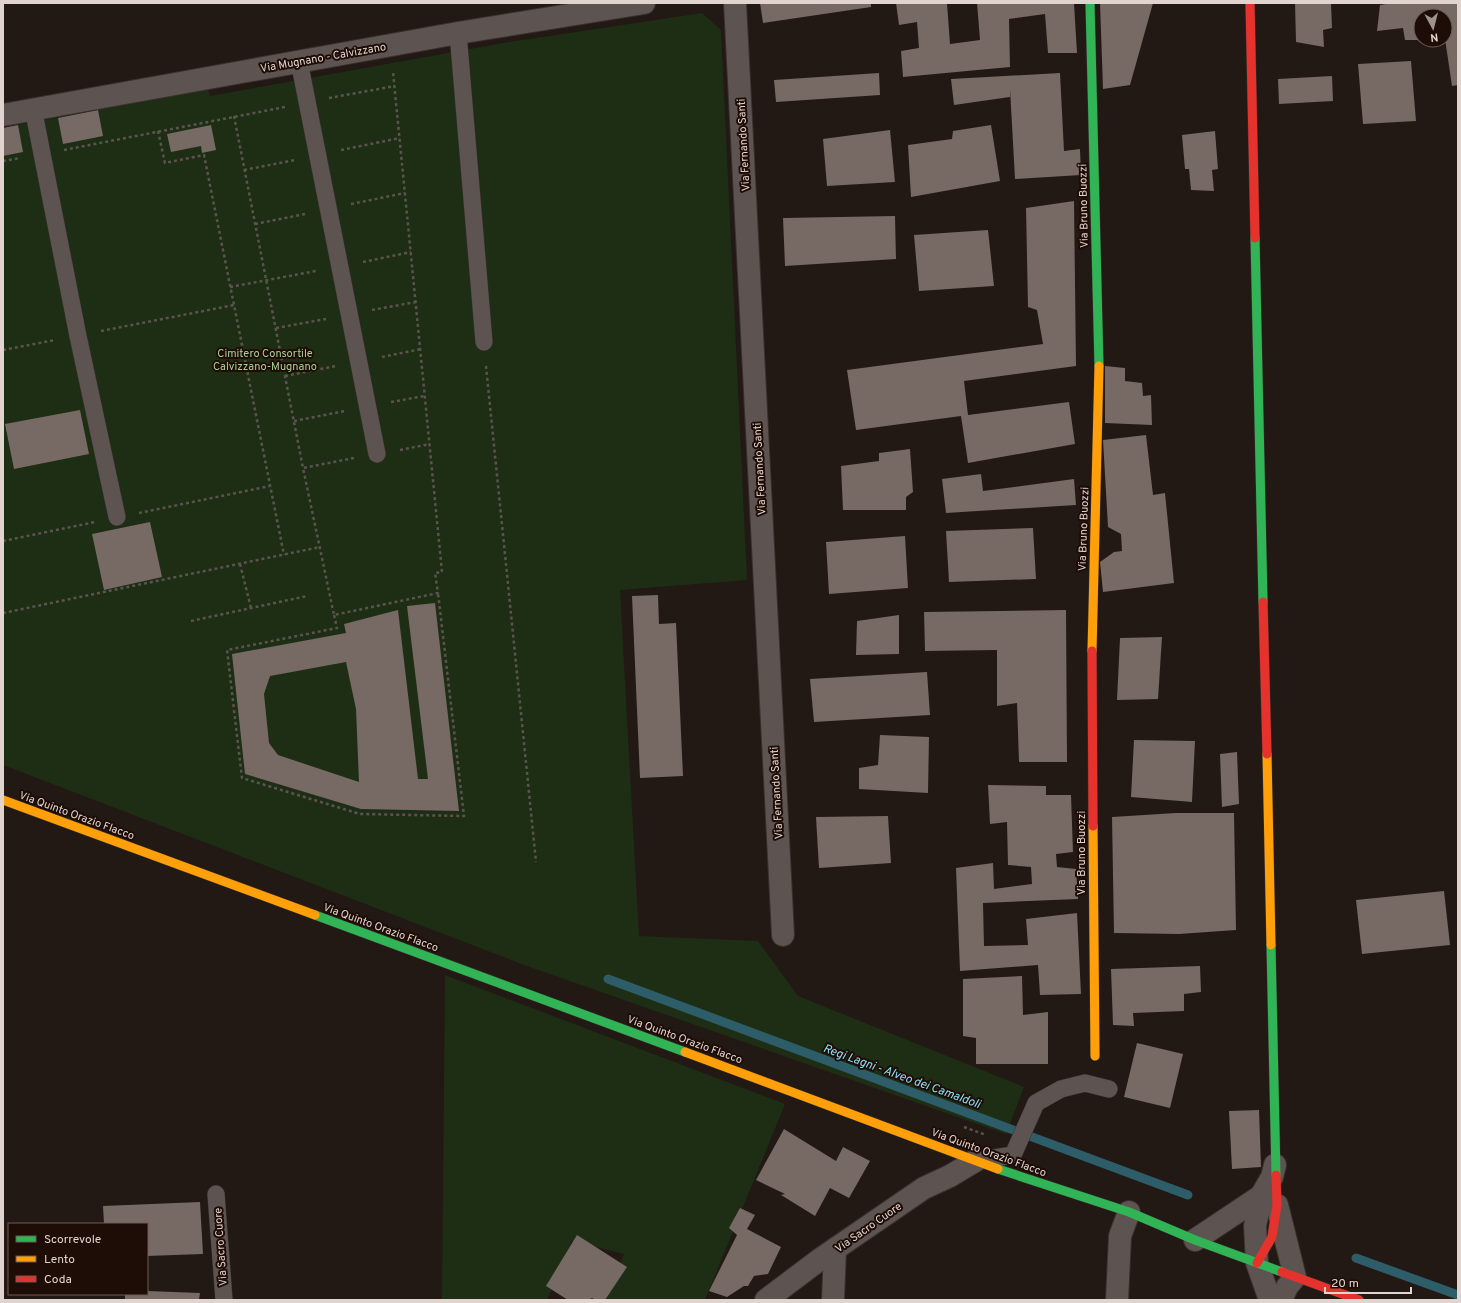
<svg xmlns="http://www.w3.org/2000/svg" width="1461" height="1303" font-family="Overpass,sans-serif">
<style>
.green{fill:#1e2e14}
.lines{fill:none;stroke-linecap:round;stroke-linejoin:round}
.stream{stroke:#2d5d68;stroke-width:9}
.building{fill:#776964;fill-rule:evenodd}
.lane-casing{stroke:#3a312f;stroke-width:18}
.street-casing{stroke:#3a312f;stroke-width:24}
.fast-casing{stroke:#3a312f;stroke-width:10}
.slow-casing{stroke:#3a312f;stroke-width:10}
.jam-casing{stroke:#3a312f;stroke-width:10}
.path{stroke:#5b5350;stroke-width:2.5;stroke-dasharray:3 3;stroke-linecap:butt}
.lane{stroke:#5d5451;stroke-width:17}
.street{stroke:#5d5451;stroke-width:22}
.fast{stroke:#30b455;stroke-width:9}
.slow{stroke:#ff9f0a;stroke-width:9}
.jam{stroke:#e5322d;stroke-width:9}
.labels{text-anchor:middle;stroke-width:4;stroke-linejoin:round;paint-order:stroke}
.street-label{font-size:11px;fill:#e1d3ce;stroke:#1e0c06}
.park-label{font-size:11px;fill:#a8d197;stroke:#1e0c06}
.water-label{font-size:12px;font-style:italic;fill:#89e2f6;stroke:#1e0c06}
</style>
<rect width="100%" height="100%" fill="#221814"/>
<!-- green -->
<g class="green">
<path d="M 702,13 L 721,30 L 747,580 L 620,590 L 639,936 L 758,941 L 798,996 L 1024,1087 L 1006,1134 L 527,966 L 3,765 L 3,128 L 208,89 L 210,96 L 503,43 Z"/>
<path d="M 445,975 L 785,1104 L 705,1300 L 605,1300 L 624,1254 L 572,1241 L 547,1300 L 442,1300 Z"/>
</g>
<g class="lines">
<!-- stream -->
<g class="stream">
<path d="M 608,979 L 1188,1195"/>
<path d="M 1356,1258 L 1458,1295"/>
</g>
</g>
<!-- building -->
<g class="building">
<path d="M 760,3 L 871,3 L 871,7 L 763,23 Z"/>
<path d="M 896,3 L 947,3 L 950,44 L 980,40 L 977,3 L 1074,3 L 1077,53 L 1048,53 L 1045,14 L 1009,19 L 1010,67 L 903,77 L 901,51 L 919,48 L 917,22 L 899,25 Z"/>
<path d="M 1100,3 L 1153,3 L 1130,85 L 1103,89 Z"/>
<path d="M 1295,3 L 1331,3 L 1332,28 L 1323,30 L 1324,47 L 1296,42 Z"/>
<path d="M 1392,3 L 1458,3 L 1458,85 L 1452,86 L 1445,39 L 1445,16 L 1421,16 L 1421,40 L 1405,40 L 1403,28 L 1377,31 L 1380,5 Z"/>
<path d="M 1411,61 L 1416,121 L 1363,124 L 1358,64 Z"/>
<path d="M 879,73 L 880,95 L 776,102 L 774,80 Z"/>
<path d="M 1060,73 L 1064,151 L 1080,149 L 1081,175 L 1015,179 L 1010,89 L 1010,97 L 954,105 L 951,79 Z"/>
<path d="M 1332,76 L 1333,101 L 1279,104 L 1278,79 Z"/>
<path d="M 98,110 L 103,136 L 63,144 L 58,118 Z"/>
<path d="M 18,125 L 23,152 L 3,156 L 3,128 Z"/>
<path d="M 211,125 L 216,150 L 202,153 L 201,146 L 171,152 L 167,134 Z"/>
<path d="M 991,125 L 1000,181 L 911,197 L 908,145 L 952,139 L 953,131 Z"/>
<path d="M 890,130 L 895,182 L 827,186 L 823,139 Z"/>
<path d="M 1215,131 L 1218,169 L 1212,170 L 1214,191 L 1191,190 L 1189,169 L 1185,169 L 1182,135 Z"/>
<path d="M 1074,201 L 1076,366 L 964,381 L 968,415 L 1069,402 L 1075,444 L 968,463 L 961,416 L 856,430 L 847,370 L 1043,344 L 1037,310 L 1028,307 L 1026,208 Z"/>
<path d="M 895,216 L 896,259 L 785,266 L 783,218 Z"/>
<path d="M 988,230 L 994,286 L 919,291 L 914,235 Z"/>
<path d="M 1105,366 L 1125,368 L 1125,381 L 1142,383 L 1143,396 L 1151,395 L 1152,425 L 1105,423 Z"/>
<path d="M 80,410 L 89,454 L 14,469 L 5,424 Z"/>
<path d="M 1146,435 L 1153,495 L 1165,493 L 1174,583 L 1103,592 L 1100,562 L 1114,552 L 1122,551 L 1121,534 L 1108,527 L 1103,440 Z"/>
<path d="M 910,449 L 913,492 L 906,497 L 906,510 L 843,510 L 841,466 L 879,461 L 879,453 Z"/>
<path d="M 981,474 L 983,491 L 1074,479 L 1076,505 L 946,513 L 942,479 Z"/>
<path d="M 150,522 L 162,577 L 104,590 L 92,534 Z"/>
<path d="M 1033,528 L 1036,579 L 949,582 L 946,531 Z"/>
<path d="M 905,536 L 908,588 L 829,594 L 826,542 Z"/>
<path d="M 658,595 L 659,624 L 676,623 L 683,776 L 640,778 L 632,596 Z"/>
<path d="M 435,603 L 459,811 L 361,809 L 245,774 L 232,654 L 346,633 L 344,624 L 398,610 L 418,779 L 428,779 L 407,606 ZM 346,662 L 356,709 L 359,782 L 278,755 L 269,743 L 264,694 L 270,676 Z"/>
<path d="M 1066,610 L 1067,762 L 1019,762 L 1017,703 L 997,706 L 997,650 L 925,651 L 924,612 Z"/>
<path d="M 899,615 L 899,654 L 856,655 L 857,621 Z"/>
<path d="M 1162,637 L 1158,699 L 1117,700 L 1120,638 Z"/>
<path d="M 927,672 L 930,715 L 814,722 L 810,679 Z"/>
<path d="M 880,735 L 929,737 L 928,793 L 859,789 L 859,768 L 878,765 Z"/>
<path d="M 1134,740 L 1195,741 L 1192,802 L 1131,797 Z"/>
<path d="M 1237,752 L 1239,804 L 1222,807 L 1220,754 Z"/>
<path d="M 988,785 L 1046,786 L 1046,795 L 1071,795 L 1073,852 L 1056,854 L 1057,867 L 1076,869 L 1078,899 L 983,903 L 984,946 L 1028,945 L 1026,919 L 1077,913 L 1081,994 L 1040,995 L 1038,965 L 960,971 L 956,868 L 993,863 L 994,889 L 1032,884 L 1031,867 L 1008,865 L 1007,822 L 990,824 Z"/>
<path d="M 1176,813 L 1234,813 L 1236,930 L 1179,934 L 1114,933 L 1112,817 Z"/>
<path d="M 888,816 L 891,863 L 819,868 L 816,817 Z"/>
<path d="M 1444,891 L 1450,945 L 1362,954 L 1356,900 Z"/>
<path d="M 1200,966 L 1201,992 L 1184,994 L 1184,1011 L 1133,1013 L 1134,1026 L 1113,1025 L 1111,969 Z"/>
<path d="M 1022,976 L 1023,1015 L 1048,1012 L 1048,1064 L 976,1064 L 976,1038 L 963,1036 L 963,979 Z"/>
<path d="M 1137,1043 L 1183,1054 L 1170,1108 L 1124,1097 Z"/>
<path d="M 1259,1110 L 1261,1167 L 1232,1169 L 1229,1111 Z"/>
<path d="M 784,1129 L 836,1161 L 843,1147 L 870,1161 L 849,1198 L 830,1188 L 815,1216 L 781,1195 L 785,1194 L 756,1180 Z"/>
<path d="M 200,1202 L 203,1254 L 147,1256 L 147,1224 L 104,1224 L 103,1206 Z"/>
<path d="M 740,1208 L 755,1215 L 747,1229 L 781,1247 L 768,1274 L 754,1276 L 748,1286 L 744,1286 L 727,1297 L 709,1291 L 737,1235 L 729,1228 Z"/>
<path d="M 577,1235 L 627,1267 L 605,1300 L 595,1300 L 592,1298 L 589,1300 L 568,1300 L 546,1286 Z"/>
<path d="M 147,1291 L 200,1293 L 199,1300 L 125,1300 L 125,1294 L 147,1294 Z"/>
</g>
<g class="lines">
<!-- lane casing -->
<g class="lane-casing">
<g id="lane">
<path d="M 458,33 L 484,342"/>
<path d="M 299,61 L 377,454"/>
<path d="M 33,108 L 78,336 L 117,517"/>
<path d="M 975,1161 L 1013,1155 L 1036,1103 L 1061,1089 L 1085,1083 L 1109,1089"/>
<path d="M 216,1194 L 224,1300"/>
</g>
</g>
<!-- street casing -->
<g class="street-casing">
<g id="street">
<path d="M 735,3 L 783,935"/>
<path d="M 3,115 L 458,33 L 644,3"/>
<path d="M 1277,1205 L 1295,1277 L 1287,1287 L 1281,1300"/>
<path d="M 1195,1240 L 1261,1196"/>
<path d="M 766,1300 L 819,1260 L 924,1188 L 950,1176 L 975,1161"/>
<path d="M 833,1300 L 835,1249"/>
<path d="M 1117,1300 L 1120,1236 L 1129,1212"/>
<path d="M 1270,1300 L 1257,1263 L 1255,1226 L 1261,1196 L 1272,1177 L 1275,1165"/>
</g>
</g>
<!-- fast casing -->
<g class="fast-casing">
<g id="fast">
<path d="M 1090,3 L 1099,366"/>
<path d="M 1255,238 L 1263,602"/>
<path d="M 315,915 L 685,1052"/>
<path d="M 1271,945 L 1276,1175"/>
<path d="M 998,1169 L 1129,1212 L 1195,1240 L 1282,1272"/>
</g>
</g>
<!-- slow casing -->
<g class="slow-casing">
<g id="slow">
<path d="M 1092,651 L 1099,366"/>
<path d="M 1267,754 L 1271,945"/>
<path d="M 3,800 L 315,915"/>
<path d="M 1093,826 L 1095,1056"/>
<path d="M 685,1052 L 998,1169"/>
</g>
</g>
<!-- jam casing -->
<g class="jam-casing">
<g id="jam">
<path d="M 1250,3 L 1255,238"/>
<path d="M 1263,602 L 1267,754"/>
<path d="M 1092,651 L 1093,826"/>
<path d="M 1257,1263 L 1272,1237 L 1277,1205 L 1276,1175"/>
<path d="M 1282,1272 L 1359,1300"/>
</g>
</g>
<!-- path -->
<g class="path">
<path d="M 329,98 L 395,86"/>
<path d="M 234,116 L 303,468"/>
<path d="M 158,131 L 165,163 L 204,155 L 284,555"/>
<path d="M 64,150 L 285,107"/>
<path d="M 341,150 L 400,138"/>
<path d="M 3,161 L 20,158"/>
<path d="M 244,170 L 295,160"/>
<path d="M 351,204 L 405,193"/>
<path d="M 255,224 L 305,214"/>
<path d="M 363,262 L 411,252"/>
<path d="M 230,287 L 316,271"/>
<path d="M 372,310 L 416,302"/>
<path d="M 276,328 L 326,319"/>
<path d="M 101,331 L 234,305"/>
<path d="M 3,350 L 55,340"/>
<path d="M 382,357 L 421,349"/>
<path d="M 486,366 L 536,862"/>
<path d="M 285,376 L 336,366"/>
<path d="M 391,402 L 425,396"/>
<path d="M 294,421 L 345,411"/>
<path d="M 400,450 L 430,444"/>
<path d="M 354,458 L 303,468 L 334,615 L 438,593 L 435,573 L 442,572 L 393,72"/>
<path d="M 139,513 L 270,486"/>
<path d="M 3,541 L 95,522"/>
<path d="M 240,564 L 251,608"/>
<path d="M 3,613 L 320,547"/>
<path d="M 334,615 L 337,628 L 227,650 L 242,778 L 360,814 L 464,816 L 438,593"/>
<path d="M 191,621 L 307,596"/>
<path d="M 964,1127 L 986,1135"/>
</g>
<!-- lane -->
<use href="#lane" class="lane"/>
<!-- street -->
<use href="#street" class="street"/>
<!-- fast -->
<use href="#fast" class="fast"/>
<!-- slow -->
<use href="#slow" class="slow"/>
<!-- jam -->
<use href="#jam" class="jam"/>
</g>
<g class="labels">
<!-- street labels -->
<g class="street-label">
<text transform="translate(323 57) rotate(-10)" y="4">Via Mugnano - Calvizzano</text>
<text transform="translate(743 145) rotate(-93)" y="4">Via Fernando Santi</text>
<text transform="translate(1083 206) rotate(-91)" y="4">Via Bruno Buozzi</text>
<text transform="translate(759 469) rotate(-93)" y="4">Via Fernando Santi</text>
<text transform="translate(1083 529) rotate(-88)" y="4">Via Bruno Buozzi</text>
<text transform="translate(776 793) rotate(-93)" y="4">Via Fernando Santi</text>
<text transform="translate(77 815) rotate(20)" y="4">Via Quinto Orazio Flacco</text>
<text transform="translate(1081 853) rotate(-90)" y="4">Via Bruno Buozzi</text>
<text transform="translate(381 927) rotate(20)" y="4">Via Quinto Orazio Flacco</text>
<text transform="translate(685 1039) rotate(20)" y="4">Via Quinto Orazio Flacco</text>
<text transform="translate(989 1152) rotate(20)" y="4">Via Quinto Orazio Flacco</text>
<text transform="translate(868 1227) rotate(-35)" y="4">Via Sacro Cuore</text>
<text transform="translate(220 1247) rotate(-94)" y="4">Via Sacro Cuore</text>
</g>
<!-- park labels -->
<g class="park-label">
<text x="265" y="357">Cimitero Consortile<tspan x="265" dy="13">Calvizzano-Mugnano</tspan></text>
</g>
<!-- water labels -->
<g class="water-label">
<text transform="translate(902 1076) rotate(20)" y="4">Regi Lagni - Alveo dei Camaldoli</text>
</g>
</g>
<!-- border -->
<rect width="1461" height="1303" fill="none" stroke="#e1d3ce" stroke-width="8"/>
<!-- legend -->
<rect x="8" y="1223" width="140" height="72" fill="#1e0c06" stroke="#6c5c56"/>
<rect x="16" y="1236" width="20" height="6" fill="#30b455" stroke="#6c5c56"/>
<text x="44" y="1243" font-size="12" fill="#e1d3ce">Scorrevole</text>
<rect x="16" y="1256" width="20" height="6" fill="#ff9f0a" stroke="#6c5c56"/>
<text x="44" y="1263" font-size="12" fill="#e1d3ce">Lento</text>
<rect x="16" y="1276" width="20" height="6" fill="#e5322d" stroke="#6c5c56"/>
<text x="44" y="1283" font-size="12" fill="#e1d3ce">Coda</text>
<!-- north arrow -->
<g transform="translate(1433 28) rotate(173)"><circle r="19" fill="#1e0c06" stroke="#6c5c56"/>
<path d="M0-3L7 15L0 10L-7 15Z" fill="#9e928d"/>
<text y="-6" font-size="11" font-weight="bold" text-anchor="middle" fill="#e1d3ce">N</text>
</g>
<!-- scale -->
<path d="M1325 1287v6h86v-6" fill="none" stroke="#e1d3ce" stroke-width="2"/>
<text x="1331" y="1287" font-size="12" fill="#e1d3ce" stroke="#1e0c06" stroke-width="3" paint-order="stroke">20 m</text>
</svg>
